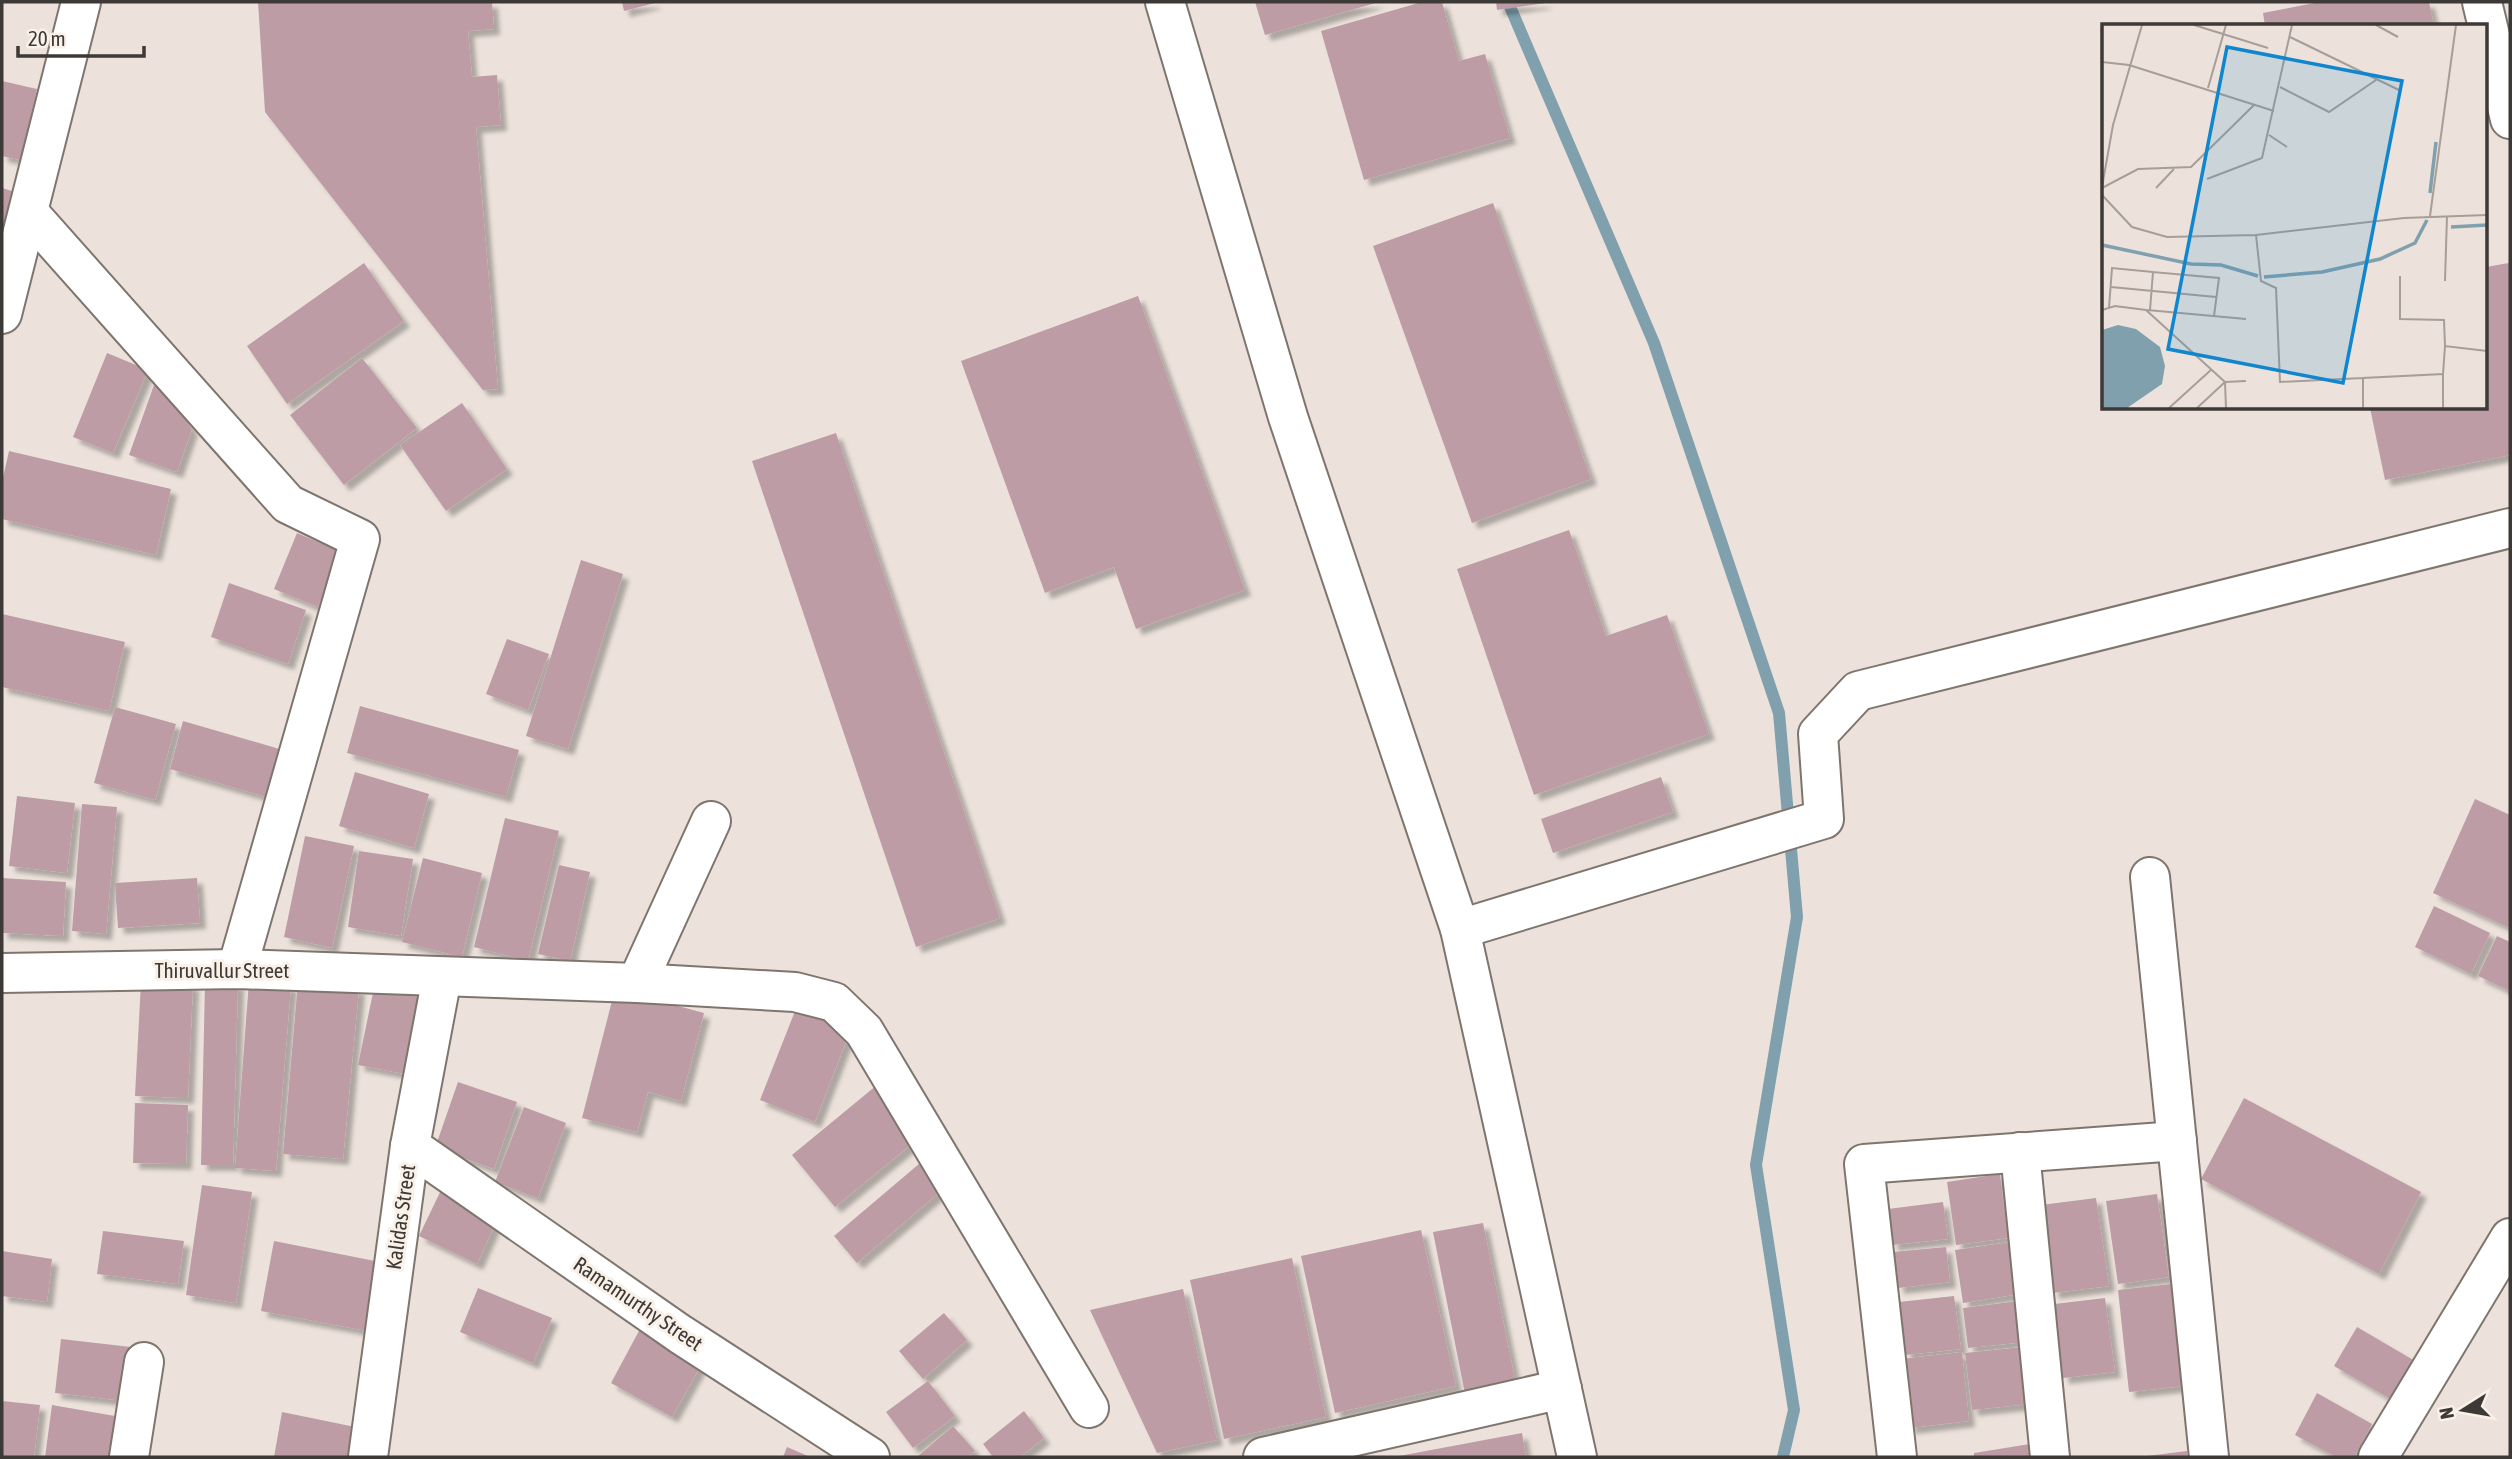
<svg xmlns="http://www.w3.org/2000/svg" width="2512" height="1459" font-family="'Asap Condensed',sans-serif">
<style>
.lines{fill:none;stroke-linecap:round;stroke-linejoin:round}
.stream{stroke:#80a0ae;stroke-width:12}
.building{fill:#bd9ca6;filter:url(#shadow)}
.minor-casing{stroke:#7e756e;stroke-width:42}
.minor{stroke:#fff;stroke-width:38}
.labels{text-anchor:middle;stroke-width:6;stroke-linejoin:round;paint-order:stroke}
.street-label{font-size:21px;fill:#3d3936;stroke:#f9f0e8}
.inset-river{fill:none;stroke:#80a0ae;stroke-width:3.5}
.inset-road{fill:none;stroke:#a69e99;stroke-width:2}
.view{fill:#1086ce;fill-opacity:0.15;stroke:#1086ce;stroke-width:3.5}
.inset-edge{fill:none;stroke:#3d3936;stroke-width:3.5}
</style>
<defs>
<filter id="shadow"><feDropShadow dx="6" dy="6" stdDeviation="2" flood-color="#0004"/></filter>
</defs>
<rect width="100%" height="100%" fill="#ece2db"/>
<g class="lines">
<!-- stream -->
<path class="stream" d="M 1508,2 L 1654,343 L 1779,713 L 1797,917 L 1756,1165 L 1794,1410 L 1783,1457"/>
</g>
<!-- building -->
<g class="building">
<path d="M 258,2 L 492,2 L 494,29 L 468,31 L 472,77 L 497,75 L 501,125 L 476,127 L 498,389 L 483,390 L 265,112 Z"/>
<path d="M 622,2 L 655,2 L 655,3 L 624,11 Z"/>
<path d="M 1255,2 L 1379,2 L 1265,35 Z"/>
<path d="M 1422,2 L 1442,2 L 1459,61 L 1485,54 L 1510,138 L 1364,180 L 1321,31 Z"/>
<path d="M 1496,2 L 1546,2 L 1546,3 L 1497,10 Z"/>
<path d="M 2320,2 L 2429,2 L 2434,26 L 2265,26 L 2263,13 Z"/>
<path d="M 2,81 L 37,89 L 20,160 L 2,156 Z"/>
<path d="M 2,188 L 15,192 L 2,239 Z"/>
<path d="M 1493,203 L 1591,479 L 1472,523 L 1373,246 Z"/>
<path d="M 364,263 L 404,321 L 287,404 L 247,346 Z"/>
<path d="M 2509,263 L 2510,455 L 2385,480 L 2370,408 L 2486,408 L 2486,267 Z"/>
<path d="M 1138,296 L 1245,590 L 1136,629 L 1114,567 L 1045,593 L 961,361 Z"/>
<path d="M 107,353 L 148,370 L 113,453 L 73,437 Z"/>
<path d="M 362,358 L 417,428 L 344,485 L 290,415 Z"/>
<path d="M 154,385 L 163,389 L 192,429 L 177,472 L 129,455 Z"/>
<path d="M 462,403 L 507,469 L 446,511 L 400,445 Z"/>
<path d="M 836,433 L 1000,918 L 916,947 L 752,461 Z"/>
<path d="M 9,451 L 171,489 L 156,555 L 2,519 L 2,482 Z"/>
<path d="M 1569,530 L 1606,636 L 1667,615 L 1709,734 L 1534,795 L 1457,569 Z"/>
<path d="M 297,533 L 341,552 L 318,607 L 274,589 Z"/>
<path d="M 581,560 L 623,574 L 568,749 L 526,736 Z"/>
<path d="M 229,583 L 306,610 L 288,664 L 211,637 Z"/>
<path d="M 2,614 L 125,642 L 109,711 L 2,687 Z"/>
<path d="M 507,639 L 549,654 L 528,710 L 486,694 Z"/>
<path d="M 360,706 L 519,750 L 506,797 L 347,753 Z"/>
<path d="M 115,707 L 176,724 L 155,800 L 94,783 Z"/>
<path d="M 183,721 L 283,750 L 270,798 L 170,769 Z"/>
<path d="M 355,772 L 429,794 L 414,848 L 339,826 Z"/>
<path d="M 1661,777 L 1673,812 L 1553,853 L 1541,819 Z"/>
<path d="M 17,796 L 75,803 L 67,873 L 9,866 Z"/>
<path d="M 2475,799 L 2510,815 L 2510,928 L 2433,893 Z"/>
<path d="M 82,804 L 117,807 L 106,934 L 72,931 Z"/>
<path d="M 505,818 L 559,831 L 528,961 L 474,947 Z"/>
<path d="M 305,836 L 354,846 L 332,948 L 284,937 Z"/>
<path d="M 359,851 L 413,859 L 401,936 L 348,927 Z"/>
<path d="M 423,858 L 482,873 L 462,957 L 402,942 Z"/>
<path d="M 559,865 L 590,872 L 570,961 L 538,954 Z"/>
<path d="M 2,878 L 66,882 L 63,936 L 2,933 Z"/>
<path d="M 197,878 L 200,923 L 118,928 L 115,883 Z"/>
<path d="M 2434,906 L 2490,933 L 2471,974 L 2415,947 Z"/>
<path d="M 2497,936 L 2510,942 L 2510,991 L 2478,976 Z"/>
<path d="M 249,981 L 291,985 L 276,1171 L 235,1168 Z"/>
<path d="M 141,982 L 193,984 L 188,1098 L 135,1096 Z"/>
<path d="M 205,982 L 238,983 L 233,1165 L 201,1165 Z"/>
<path d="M 298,982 L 359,988 L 343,1159 L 283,1154 Z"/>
<path d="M 375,983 L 432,995 L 415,1076 L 358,1065 Z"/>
<path d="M 615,989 L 704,1013 L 681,1101 L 648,1092 L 637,1132 L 582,1118 Z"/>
<path d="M 797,1006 L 851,1028 L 815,1122 L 760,1100 Z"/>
<path d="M 458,1082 L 517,1102 L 494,1169 L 435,1148 Z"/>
<path d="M 877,1085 L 919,1138 L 835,1207 L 792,1155 Z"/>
<path d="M 2244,1098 L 2421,1192 L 2379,1274 L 2201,1179 Z"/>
<path d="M 135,1103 L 188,1105 L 186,1164 L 133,1163 Z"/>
<path d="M 524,1107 L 566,1123 L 538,1198 L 495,1182 Z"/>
<path d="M 926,1158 L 948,1185 L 857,1263 L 834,1236 Z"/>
<path d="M 2000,1174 L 2008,1238 L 1956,1245 L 1947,1182 Z"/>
<path d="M 202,1185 L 252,1192 L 236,1303 L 186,1295 Z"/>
<path d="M 443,1186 L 500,1213 L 477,1264 L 419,1236 Z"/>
<path d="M 2157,1194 L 2169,1277 L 2118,1284 L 2106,1201 Z"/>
<path d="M 2096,1198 L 2109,1286 L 2053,1293 L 2041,1205 Z"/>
<path d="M 1943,1202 L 1948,1239 L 1892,1245 L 1888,1209 Z"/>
<path d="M 1483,1223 L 1517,1389 L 1466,1399 L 1433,1232 Z"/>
<path d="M 1421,1230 L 1456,1386 L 1335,1413 L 1301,1256 Z"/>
<path d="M 103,1231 L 184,1241 L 178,1284 L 97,1274 Z"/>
<path d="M 274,1241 L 380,1262 L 367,1331 L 261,1311 Z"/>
<path d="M 2011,1242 L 2019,1294 L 1963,1303 L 1955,1250 Z"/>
<path d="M 1946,1247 L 1950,1282 L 1898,1288 L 1893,1252 Z"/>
<path d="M 2,1251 L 52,1259 L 47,1302 L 2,1296 Z"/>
<path d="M 1292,1258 L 1326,1417 L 1224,1439 L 1190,1280 Z"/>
<path d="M 2171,1284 L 2183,1386 L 2129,1392 L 2118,1290 Z"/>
<path d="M 478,1288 L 552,1318 L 533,1363 L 460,1332 Z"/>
<path d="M 1183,1289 L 1217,1440 L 1157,1453 L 1090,1310 Z"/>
<path d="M 1954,1296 L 1961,1349 L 1905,1355 L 1899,1302 Z"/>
<path d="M 2105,1298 L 2115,1372 L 2063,1378 L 2054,1304 Z"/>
<path d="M 2019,1301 L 2024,1342 L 1968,1348 L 1963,1308 Z"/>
<path d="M 944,1313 L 967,1340 L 923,1379 L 899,1351 Z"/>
<path d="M 2357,1327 L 2415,1361 L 2392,1400 L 2334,1366 Z"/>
<path d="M 640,1329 L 702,1363 L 672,1417 L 611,1383 Z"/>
<path d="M 61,1339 L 131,1347 L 125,1401 L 55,1393 Z"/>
<path d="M 2023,1347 L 2029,1404 L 1972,1410 L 1965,1353 Z"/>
<path d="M 1962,1352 L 1969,1421 L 1909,1428 L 1901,1359 Z"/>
<path d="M 928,1381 L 955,1416 L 913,1448 L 886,1412 Z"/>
<path d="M 2317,1393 L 2372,1424 L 2354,1457 L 2336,1457 L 2295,1435 Z"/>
<path d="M 2,1401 L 40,1405 L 34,1457 L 2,1457 Z"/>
<path d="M 52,1405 L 115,1416 L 109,1457 L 45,1457 Z"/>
<path d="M 1024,1411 L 1044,1438 L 1020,1457 L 993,1457 L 983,1444 Z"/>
<path d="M 282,1412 L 365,1429 L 360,1457 L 274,1457 Z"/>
<path d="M 953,1426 L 975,1451 L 967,1457 L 917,1457 Z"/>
<path d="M 1522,1433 L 1526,1457 L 1399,1457 L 1399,1456 Z"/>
<path d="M 2030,1444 L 2032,1457 L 1974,1457 L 1974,1453 Z"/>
<path d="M 787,1447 L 810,1457 L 783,1457 Z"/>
<path d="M 2187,1451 L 2188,1457 L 2147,1457 L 2147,1456 Z"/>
</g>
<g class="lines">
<!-- minor casing -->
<g class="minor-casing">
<g id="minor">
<path d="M 1165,2 L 1288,417 L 1460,929 L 1577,1457"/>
<path d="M 2482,2 L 2510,119"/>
<path d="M 29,213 L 288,504 L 360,539 L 237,969"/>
<path d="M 2,314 L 81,2"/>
<path d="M 2150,877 L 2209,1457"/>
<path d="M 1460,929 L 1824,819 L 1818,734 L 1858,691 L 2510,528"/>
<path d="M 2,973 L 237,969 L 637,983 L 795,992 L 834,1002 L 864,1031 L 1089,1408"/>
<path d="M 637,983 L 711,821"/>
<path d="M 410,1146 L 680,1334 L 870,1457"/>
<path d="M 2020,1152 L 2050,1457"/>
<path d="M 129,1457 L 144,1362"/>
<path d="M 368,1457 L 410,1146 L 442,977"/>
<path d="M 1263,1457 L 1562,1389"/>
<path d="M 1897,1457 L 1864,1164 L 2177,1141"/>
<path d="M 2378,1457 L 2510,1238"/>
</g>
</g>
<!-- minor -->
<use href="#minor" class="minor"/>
</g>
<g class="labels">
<!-- street labels -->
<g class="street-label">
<text x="222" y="978">Thiruvallur Street</text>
<text transform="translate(401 1217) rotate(-82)" y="7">Kalidas Street</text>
<text transform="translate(638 1304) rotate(34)" y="7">Ramamurthy Street</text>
</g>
</g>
<!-- overview -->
<g transform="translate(2102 24)">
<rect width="385" height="385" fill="#ece2db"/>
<path d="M 16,301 L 34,305 L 58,323 L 63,342 L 60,360 L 25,384 L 0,384 L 0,306 Z" fill="#80a0ae"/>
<path class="inset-river" d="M 328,169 L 334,118M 349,203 L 385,201M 0,221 L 89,240 L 119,241 L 156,252M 162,253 L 220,248 L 278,235 L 313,219 L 325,196"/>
<path class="inset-road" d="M 92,1 L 166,24M 274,1 L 296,13M 188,13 L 299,67M 0,38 L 27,41 L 172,87M 178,63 L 227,88 L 274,56M 106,64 L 124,1M 167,111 L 185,123M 105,155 L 160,134 L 190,1M 0,163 L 11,101 L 40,1M 0,164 L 36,145 L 89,143 L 153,80M 54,164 L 72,145M 0,171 L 30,203 L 65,213 L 154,211 L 302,194 L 385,191M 328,192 L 354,1M 154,211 L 159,257 L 174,264 L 178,358 L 261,354M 298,252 L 298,295 L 342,296 L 343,322M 343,257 L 345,192M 9,263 L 114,273M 7,284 L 10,244 L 51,248M 0,286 L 13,282 L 44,286 L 123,358 L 124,384M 45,286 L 144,295M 48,286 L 51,248 L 117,254 L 112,292M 67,384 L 110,345M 95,384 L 123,358 L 144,357M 261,384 L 261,354 L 341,350 L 343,322 L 385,327M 341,384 L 341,350"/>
<path class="view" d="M 125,23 L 300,57 L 241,359 L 66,325 Z"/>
<rect width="385" height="385" class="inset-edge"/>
</g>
<!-- border -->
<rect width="2512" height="1459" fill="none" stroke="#3d3936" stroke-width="7"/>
<!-- north arrow -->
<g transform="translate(2463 1410) rotate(259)" stroke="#f9f0e8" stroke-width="5" paint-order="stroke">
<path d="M0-5L12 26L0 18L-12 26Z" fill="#3d3936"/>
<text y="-10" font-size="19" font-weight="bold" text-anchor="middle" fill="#3d3936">N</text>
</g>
<!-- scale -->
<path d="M18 46v10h126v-10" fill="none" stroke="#3d3936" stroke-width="3.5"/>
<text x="28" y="46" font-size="21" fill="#3d3936" stroke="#f9f0e8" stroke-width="5" paint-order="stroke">20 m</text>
</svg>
